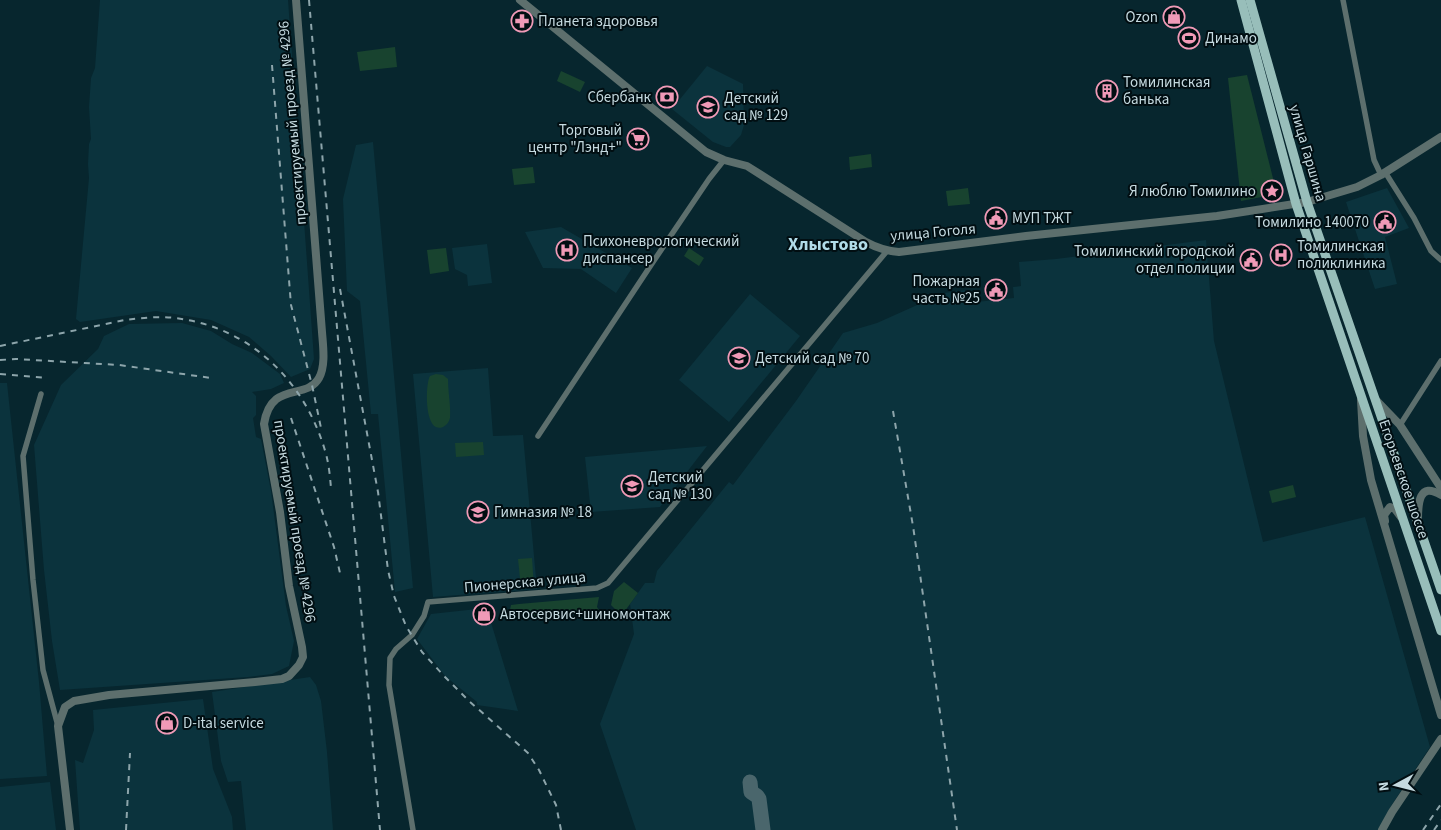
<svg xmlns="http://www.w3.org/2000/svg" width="1441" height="830" font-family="'Source Sans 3',sans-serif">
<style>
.built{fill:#0b333d}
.green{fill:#18432f}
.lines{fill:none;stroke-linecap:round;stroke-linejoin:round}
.taxiway{stroke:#4a666c;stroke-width:15}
.minor{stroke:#5d6f6d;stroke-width:5.5}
.tertiary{stroke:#5d6f6d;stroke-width:8}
.primary{stroke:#98beba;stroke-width:9}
.rail{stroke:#8da5ab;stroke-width:2;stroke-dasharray:6 6;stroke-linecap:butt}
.labels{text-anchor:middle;stroke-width:4;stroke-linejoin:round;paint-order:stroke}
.poi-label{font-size:15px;fill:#c5dae0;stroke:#010e12;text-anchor:start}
.street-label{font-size:15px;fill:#c5dae0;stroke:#010e12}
.quarter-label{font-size:18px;font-weight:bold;fill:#b1dce9;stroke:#010e12}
</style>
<rect width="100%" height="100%" fill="#07262e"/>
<!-- built -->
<g class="built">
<path d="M 100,0 L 288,0 L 314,359 L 310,369 L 291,377 L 271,356 L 249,337 L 211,320 L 156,311 L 80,322 L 76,319 L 89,178 L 88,164 L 89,144 L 91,139 L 89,107 L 91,78 L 95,68 Z"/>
<path d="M 707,66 L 743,84 L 744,125 L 741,135 L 730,147 L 726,147 L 713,142 L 672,109 Z"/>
<path d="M 373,142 L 413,588 L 395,592 L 378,414 L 371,414 L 360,301 L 347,291 L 343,199 L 356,145 Z"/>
<path d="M 1387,188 L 1409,228 L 1385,237 L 1397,284 L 1375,289 L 1346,202 Z"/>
<path d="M 561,227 L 632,268 L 616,293 L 581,269 L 543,268 L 525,232 Z"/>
<path d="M 1206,240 L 1214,341 L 1263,542 L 1365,517 L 1430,747 L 1393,803 L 1378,830 L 636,830 L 600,724 L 634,634 L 630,604 L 645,583 L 654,583 L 657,571 L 729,482 L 733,485 L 796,401 L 843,333 L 877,323 L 944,293 L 965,290 L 967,303 L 1014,298 L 1013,287 L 1021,286 L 1019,262 L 1056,259 Z"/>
<path d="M 487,244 L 492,283 L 468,286 L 467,275 L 455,269 L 452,248 Z"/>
<path d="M 750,294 L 800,336 L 729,422 L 679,380 Z"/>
<path d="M 182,323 L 211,331 L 232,344 L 252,353 L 280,374 L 284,383 L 271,389 L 252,392 L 256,396 L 256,415 L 253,418 L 256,437 L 261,439 L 271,491 L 286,606 L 294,641 L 289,666 L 272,674 L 248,677 L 60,690 L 52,641 L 44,570 L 34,445 L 61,385 L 98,349 L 104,336 L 129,324 Z"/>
<path d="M 488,368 L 493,436 L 523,435 L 537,589 L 433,597 L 413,374 Z"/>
<path d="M 0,383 L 7,383 L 39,682 L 47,776 L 0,779 Z"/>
<path d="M 707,446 L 660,507 L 591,512 L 585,457 Z"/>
<path d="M 477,609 L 486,612 L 489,616 L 518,711 L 477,705 L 477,702 L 445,676 L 417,639 L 431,614 Z"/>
<path d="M 310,677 L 316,685 L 321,701 L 327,752 L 333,830 L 246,830 L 241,781 L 228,782 L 221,761 L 212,692 Z"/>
<path d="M 203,699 L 213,769 L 232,817 L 233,830 L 80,830 L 75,760 L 83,763 L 94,730 L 93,710 Z"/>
<path d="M 50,782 L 56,830 L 0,830 L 0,787 Z"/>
</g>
<!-- green -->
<g class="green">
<path d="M 395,47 L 397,67 L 360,71 L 357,52 Z"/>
<path d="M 561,71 L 585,82 L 580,92 L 557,81 Z"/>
<path d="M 1247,75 L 1277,194 L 1241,201 L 1228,78 Z"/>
<path d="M 871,154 L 872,167 L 850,170 L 849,157 Z"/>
<path d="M 533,167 L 535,183 L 514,185 L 512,169 Z"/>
<path d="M 968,188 L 970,204 L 948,206 L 946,191 Z"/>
<path d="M 446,248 L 449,271 L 430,274 L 427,250 Z"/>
<path d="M 689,248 L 704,258 L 699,266 L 684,256 Z"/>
<path d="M 436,374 L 443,375 L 448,379 C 448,392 451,406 450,418 C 449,422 447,425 443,427 C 424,435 425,384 430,376 Z"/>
<path d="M 483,442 L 484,455 L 456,457 L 455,443 Z"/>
<path d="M 1293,485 L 1296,497 L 1272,503 L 1269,491 Z"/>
<path d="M 532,558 L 534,587 L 521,588 L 518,559 Z"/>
<path d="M 624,582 L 638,593 L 622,615 L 618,614 L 617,611 L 611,605 L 614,591 Z"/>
<path d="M 599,597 L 597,607 L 599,610 L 590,610 L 508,619 L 511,605 L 519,604 Z"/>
</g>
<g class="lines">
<!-- taxiway -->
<path class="taxiway" d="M 750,782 L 751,792 L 757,796 L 759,799 L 763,830"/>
<!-- minor -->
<g class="minor">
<path d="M 1343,0 L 1374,160 L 1381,175"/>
<path d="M 1385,172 L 1414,218 L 1431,251 L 1441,260"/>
<path d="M 41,394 L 23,456 L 33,580 L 43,670 L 58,726"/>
<path d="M 1400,425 L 1441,361"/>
<path d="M 538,436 L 653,262 L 709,179 L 724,160"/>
<path d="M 413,830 L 389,685 L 390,658 L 396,649 L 412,635 L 424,616 L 428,602 L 597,588 L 608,583 L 887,251"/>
</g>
<!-- tertiary -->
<g class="tertiary">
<path d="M 520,0 L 706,152 L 724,160 L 747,166 L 866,242 C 877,248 886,251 899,252 L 1026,236 L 1217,216 L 1307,202 L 1357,187 L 1381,175 L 1441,137"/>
<path d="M 1361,400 L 1363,436 L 1371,480 L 1441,715"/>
<path d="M 1376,400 L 1400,425 L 1441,488"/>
<path d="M 1418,519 C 1418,504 1419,481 1441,495"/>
<path d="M 1385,521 L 1384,515 L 1390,507 L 1395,509 L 1401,517"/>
<path d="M 70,830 L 58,726 L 65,707 L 74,701 L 109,695 L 255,682 L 282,679 L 289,676 L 299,665 L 303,657 L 302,647 L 289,586 L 280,512 L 264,424 C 271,380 306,401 319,378 C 326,365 323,346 322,332 L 296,0"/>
<path d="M 1382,830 L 1392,812 L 1441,739"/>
</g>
<!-- primary -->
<g class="primary">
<path d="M 1241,0 L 1296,204 L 1441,631"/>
<path d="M 1250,0 L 1307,202 L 1441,590"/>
</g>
<!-- rail -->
<g class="rail">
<path d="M 309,0 L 380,830"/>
<path d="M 272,65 L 291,305 L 312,385 L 321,428"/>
<path d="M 340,289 L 378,492 L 388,570 L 394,596 L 406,626 L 422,652 L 445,677 L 469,701 L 528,753 L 539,770 L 556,805 L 561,830"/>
<path d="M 0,346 L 125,320 C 141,318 158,316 175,318 C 251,327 306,382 326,454 C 329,465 330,477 331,488"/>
<path d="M 0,360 L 16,359 L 119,365 L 211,378"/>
<path d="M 0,374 L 47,378"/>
<path d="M 893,411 L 913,526 L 957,830"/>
<path d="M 291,418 L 334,547 L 340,573"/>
<path d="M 126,830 L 130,753"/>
<path d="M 1423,830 L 1441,804"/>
<path d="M 1434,830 L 1441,820"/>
</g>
</g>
<!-- icons -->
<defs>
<g id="shop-ring" transform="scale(1.125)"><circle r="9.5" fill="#010e12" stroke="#f09ab7" stroke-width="1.5"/><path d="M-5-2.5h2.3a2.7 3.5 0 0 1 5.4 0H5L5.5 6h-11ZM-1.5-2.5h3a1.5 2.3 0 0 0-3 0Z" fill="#f09ab7"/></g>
<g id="pharmacy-ring" transform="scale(1.125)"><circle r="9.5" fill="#010e12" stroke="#f09ab7" stroke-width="1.5"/><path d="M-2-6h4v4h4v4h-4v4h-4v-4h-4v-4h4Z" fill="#f09ab7"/></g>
<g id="stadium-ring" transform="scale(1.125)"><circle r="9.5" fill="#010e12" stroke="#f09ab7" stroke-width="1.5"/><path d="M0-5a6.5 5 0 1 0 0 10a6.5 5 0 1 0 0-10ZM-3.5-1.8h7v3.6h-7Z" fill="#f09ab7"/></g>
<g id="building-ring" transform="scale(1.125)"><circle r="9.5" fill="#010e12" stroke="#f09ab7" stroke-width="1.5"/><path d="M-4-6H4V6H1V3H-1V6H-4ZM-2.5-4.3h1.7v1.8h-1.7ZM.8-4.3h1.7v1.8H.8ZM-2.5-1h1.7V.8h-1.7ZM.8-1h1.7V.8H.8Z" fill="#f09ab7"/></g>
<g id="bank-ring" transform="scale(1.125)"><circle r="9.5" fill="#010e12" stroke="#f09ab7" stroke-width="1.5"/><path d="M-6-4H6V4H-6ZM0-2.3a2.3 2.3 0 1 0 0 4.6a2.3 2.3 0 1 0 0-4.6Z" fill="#f09ab7"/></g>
<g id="school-ring" transform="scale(1.125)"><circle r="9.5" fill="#010e12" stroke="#f09ab7" stroke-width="1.5"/><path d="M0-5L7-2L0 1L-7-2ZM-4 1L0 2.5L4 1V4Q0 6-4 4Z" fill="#f09ab7"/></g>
<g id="supermarket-ring" transform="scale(1.125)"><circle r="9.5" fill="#010e12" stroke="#f09ab7" stroke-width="1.5"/><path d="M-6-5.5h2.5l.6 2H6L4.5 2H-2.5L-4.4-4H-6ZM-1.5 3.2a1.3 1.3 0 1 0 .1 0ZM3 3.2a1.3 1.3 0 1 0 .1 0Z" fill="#f09ab7"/></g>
<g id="sight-ring" transform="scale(1.125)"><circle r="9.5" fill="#010e12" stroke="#f09ab7" stroke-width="1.5"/><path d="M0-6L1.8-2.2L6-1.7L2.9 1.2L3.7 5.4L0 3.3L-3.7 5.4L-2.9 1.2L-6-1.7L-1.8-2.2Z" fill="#f09ab7"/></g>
<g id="civic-ring" transform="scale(1.125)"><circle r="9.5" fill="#010e12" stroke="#f09ab7" stroke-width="1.5"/><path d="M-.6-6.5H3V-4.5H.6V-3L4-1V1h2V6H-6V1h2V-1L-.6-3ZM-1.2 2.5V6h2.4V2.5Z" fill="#f09ab7"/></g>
<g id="hospital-ring" transform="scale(1.125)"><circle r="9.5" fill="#010e12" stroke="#f09ab7" stroke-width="1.5"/><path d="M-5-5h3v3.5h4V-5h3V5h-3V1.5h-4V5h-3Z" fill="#f09ab7"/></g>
</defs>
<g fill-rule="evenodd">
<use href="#shop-ring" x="1174" y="17"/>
<use href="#pharmacy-ring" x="522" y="21"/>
<use href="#stadium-ring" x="1189" y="38"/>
<use href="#building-ring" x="1107" y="91"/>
<use href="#bank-ring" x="667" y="97"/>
<use href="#school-ring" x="708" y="107"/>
<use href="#supermarket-ring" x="638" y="139"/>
<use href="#sight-ring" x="1272" y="191"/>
<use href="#civic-ring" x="996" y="218"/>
<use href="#civic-ring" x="1385" y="222"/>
<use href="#hospital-ring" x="567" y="250"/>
<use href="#hospital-ring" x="1281" y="255"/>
<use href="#civic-ring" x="1251" y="260"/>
<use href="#civic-ring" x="996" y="290"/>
<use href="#school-ring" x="739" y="358"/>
<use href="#school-ring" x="632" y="486"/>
<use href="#school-ring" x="478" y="512"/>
<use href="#shop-ring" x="484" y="614"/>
<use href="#shop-ring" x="167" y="723"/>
</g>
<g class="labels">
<!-- poi labels -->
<g class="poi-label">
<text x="1158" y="22" text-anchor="end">Ozon</text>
<text x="538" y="26">Планета здоровья</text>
<text x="1205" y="43">Динамо</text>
<text x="1123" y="87">Томилинская<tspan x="1123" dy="17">банька</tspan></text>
<text x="651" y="102" text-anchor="end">Сбербанк</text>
<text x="724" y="103">Детский<tspan x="724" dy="17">сад № 129</tspan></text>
<text x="622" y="135" text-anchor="end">Торговый<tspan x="622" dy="17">центр "Лэнд+"</tspan></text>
<text x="1256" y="196" text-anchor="end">Я люблю Томилино</text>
<text x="1012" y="223">МУП ТЖТ</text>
<text x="1369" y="227" text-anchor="end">Томилино 140070</text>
<text x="583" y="246">Психоневрологический<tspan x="583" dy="17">диспансер</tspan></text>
<text x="1297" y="251">Томилинская<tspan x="1297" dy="17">поликлиника</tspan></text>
<text x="1235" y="256" text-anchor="end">Томилинский городской<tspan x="1235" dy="17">отдел полиции</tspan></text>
<text x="980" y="286" text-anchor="end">Пожарная<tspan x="980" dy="17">часть №25</tspan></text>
<text x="755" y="363">Детский сад № 70</text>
<text x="648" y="482">Детский<tspan x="648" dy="17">сад № 130</tspan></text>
<text x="494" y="517">Гимназия № 18</text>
<text x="500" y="619">Автосервис+шиномонтаж</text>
<text x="183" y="728">D-ital service</text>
</g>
<!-- street labels -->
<g class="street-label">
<text transform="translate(292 123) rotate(-95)" y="5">проектируемый проезд № 4296</text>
<text transform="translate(1308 153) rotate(74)" y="5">улица Гаршина</text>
<text transform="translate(933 232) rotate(-5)" y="5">улица Гоголя</text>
<text transform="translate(1404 479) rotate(71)" y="5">Егорьевское шоссе</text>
<text transform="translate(295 521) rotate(81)" y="5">проектируемый проезд № 4296</text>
<text transform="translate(525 582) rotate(-5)" y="5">Пионерская улица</text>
</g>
<!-- quarter labels -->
<g class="quarter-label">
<text x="828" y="250">Хлыстово</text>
</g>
</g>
<!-- north arrow -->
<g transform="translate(1396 785) rotate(263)" stroke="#010e12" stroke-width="4" paint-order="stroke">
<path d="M0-4L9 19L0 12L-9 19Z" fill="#c5dae0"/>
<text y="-8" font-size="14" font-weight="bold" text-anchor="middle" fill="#c5dae0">N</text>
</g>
</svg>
